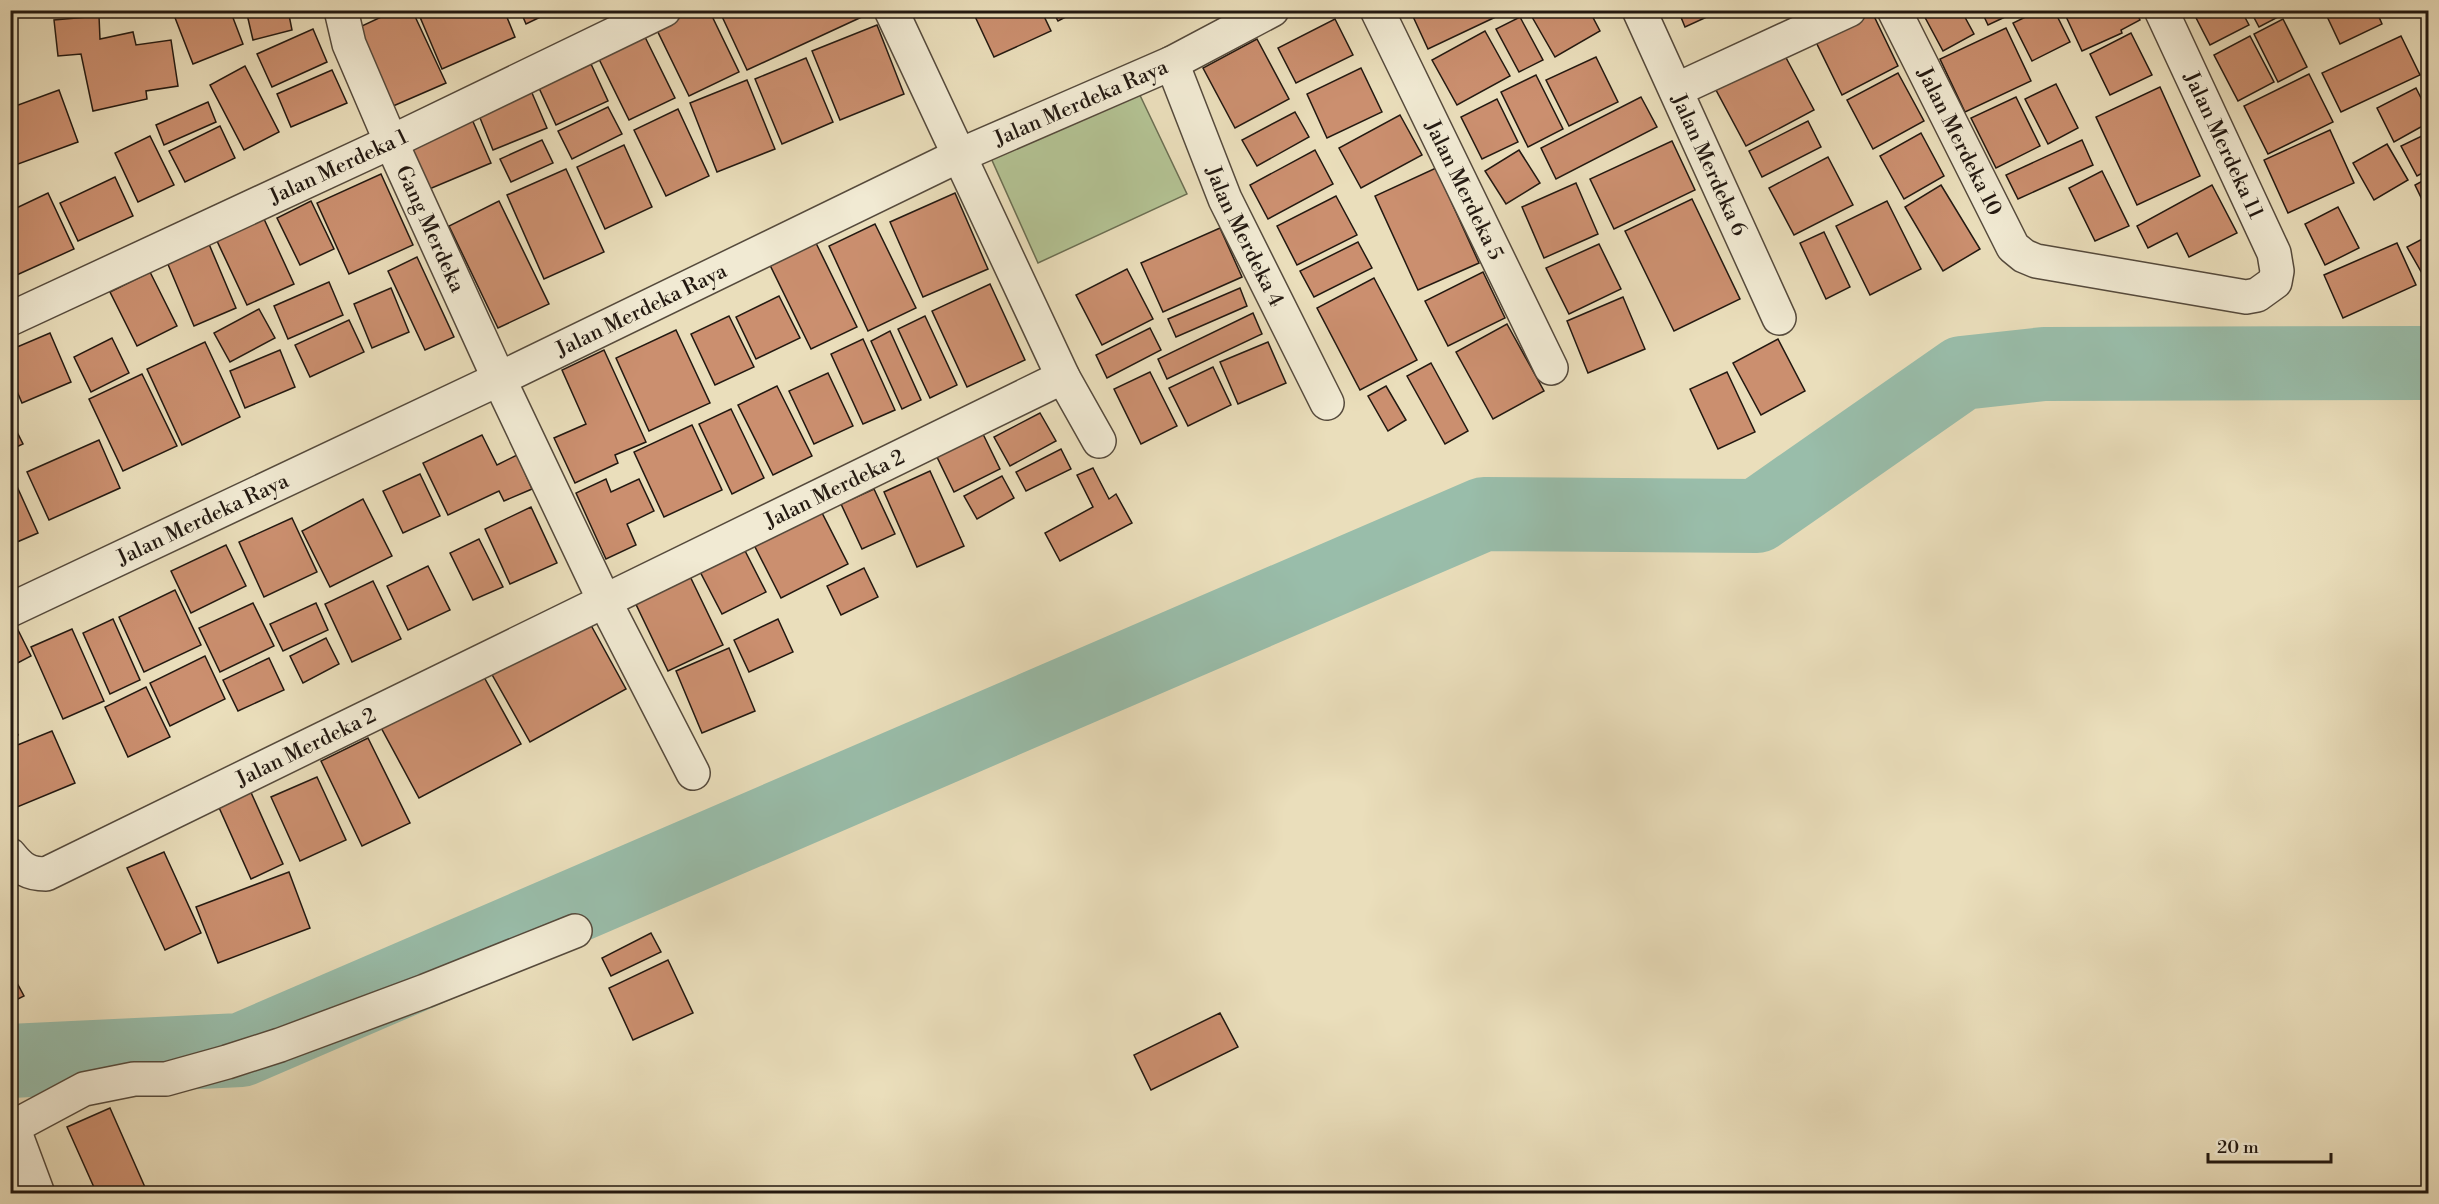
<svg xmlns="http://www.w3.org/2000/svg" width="2439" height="1204" font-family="'Libre Bodoni',serif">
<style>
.green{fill:#b3c293;stroke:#6b6e52;stroke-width:1.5}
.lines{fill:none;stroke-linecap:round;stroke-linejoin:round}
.river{stroke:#99bdaa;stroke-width:74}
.building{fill:#cb8f6f;stroke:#231911;stroke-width:1.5}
.minor-casing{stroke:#554a3c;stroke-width:36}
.minor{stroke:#f1ead3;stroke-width:33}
.labels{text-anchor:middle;stroke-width:4.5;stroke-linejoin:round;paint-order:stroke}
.street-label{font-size:21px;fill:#231911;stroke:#f1ead3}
</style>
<rect width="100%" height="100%" fill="#eadebb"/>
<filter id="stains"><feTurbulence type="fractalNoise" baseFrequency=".00333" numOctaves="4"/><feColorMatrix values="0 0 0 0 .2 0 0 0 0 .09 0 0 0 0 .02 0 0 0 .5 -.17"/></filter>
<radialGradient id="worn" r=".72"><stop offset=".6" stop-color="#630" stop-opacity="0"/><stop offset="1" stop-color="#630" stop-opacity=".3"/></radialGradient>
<!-- green -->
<path class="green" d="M 1137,89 L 1187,194 L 1038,263 L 991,158 Z"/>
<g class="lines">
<!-- river -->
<path class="river" d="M 10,1061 L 241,1050 L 1484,514 L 1757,516 L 1962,373 L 2044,364 L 2428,363"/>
</g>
<!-- building -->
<g class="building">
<path d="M 172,10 L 230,10 L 243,44 L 193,64 Z"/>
<path d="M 246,10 L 288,10 L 292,30 L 253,40 Z"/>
<path d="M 396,10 L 412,10 L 446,83 L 384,110 L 349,32 Z"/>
<path d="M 417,10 L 504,10 L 515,37 L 442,69 Z"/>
<path d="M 520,10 L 555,10 L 526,24 Z"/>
<path d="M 682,10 L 709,10 L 739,72 L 689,96 L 654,24 Z"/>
<path d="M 719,10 L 864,10 L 866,15 L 747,70 Z"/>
<path d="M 972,10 L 1041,10 L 1051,31 L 994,57 Z"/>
<path d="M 1052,10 L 1079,10 L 1058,21 Z"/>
<path d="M 1410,10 L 1503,10 L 1504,13 L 1428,49 Z"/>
<path d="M 1528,10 L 1589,10 L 1600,31 L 1555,57 Z"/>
<path d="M 1678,10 L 1722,10 L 1685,27 Z"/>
<path d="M 1867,10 L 1871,10 L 1898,66 L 1842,95 L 1814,38 Z"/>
<path d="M 1921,10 L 1961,10 L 1974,34 L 1943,51 Z"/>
<path d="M 1981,10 L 2020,10 L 1988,25 Z"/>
<path d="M 2040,10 L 2054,10 L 2070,42 L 2032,61 L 2013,23 Z"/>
<path d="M 2063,10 L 2135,10 L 2140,20 L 2121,30 L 2122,33 L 2082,51 Z"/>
<path d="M 2192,10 L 2241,10 L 2249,25 L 2210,45 Z"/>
<path d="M 2250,10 L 2280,10 L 2282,15 L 2259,27 Z"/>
<path d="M 2324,10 L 2376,10 L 2382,24 L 2340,44 Z"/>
<path d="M 99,16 L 100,39 L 133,32 L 136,45 L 171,40 L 178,86 L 146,91 L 147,99 L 93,111 L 81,54 L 58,56 L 54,20 Z"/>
<path d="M 1520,17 L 1543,60 L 1519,72 L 1496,29 Z"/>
<path d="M 1335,19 L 1353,55 L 1296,83 L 1278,48 Z"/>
<path d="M 2283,19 L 2307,67 L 2278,82 L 2254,34 Z"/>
<path d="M 877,25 L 904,94 L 840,120 L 812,51 Z"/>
<path d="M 2006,28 L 2031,81 L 1965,112 L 1940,59 Z"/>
<path d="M 313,29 L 327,62 L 272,87 L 257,54 Z"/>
<path d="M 1485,31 L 1510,76 L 1457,105 L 1432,60 Z"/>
<path d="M 643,33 L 675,98 L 629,120 L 597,55 Z"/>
<path d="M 2131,33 L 2152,75 L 2110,95 L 2090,54 Z"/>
<path d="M 2250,36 L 2274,82 L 2238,101 L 2214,55 Z"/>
<path d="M 2401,36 L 2420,75 L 2341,112 L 2322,73 Z"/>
<path d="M 1257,39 L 1289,99 L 1235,128 L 1203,68 Z"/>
<path d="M 1784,54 L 1814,110 L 1746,146 L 1716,90 Z"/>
<path d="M 1596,57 L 1618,102 L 1569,126 L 1546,80 Z"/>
<path d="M 806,58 L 833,122 L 782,144 L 755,79 Z"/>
<path d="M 591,64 L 608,101 L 556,125 L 539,88 Z"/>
<path d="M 245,66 L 279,132 L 244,150 L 210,85 Z"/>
<path d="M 1361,68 L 1382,112 L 1327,138 L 1307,94 Z"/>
<path d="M 332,70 L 347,103 L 291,127 L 277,94 Z"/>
<path d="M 1898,73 L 1924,121 L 1873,149 L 1847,100 Z"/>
<path d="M 2309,74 L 2333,122 L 2268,154 L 2244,106 Z"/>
<path d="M 1536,75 L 1563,129 L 1528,147 L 1501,92 Z"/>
<path d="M 747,80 L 775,149 L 717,172 L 690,103 Z"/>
<path d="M 2056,84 L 2078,128 L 2048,144 L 2025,99 Z"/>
<path d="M 529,86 L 547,128 L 493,150 L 476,108 Z"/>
<path d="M 2160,87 L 2200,176 L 2137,205 L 2096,117 Z"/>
<path d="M 2416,88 L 2428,112 L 2428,123 L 2394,142 L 2377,108 Z"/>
<path d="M 59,90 L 78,142 L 10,167 L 10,108 Z"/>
<path d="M 1641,97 L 1657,127 L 1556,179 L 1541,148 Z"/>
<path d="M 2016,97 L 2040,146 L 1996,168 L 1971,118 Z"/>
<path d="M 1497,99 L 1518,142 L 1482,159 L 1461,117 Z"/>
<path d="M 208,102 L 216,122 L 164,145 L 156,125 Z"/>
<path d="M 608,107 L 622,134 L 572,159 L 558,131 Z"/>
<path d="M 678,109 L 709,176 L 666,196 L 634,130 Z"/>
<path d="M 1295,112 L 1309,137 L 1257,166 L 1242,140 Z"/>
<path d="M 1400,115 L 1422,155 L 1361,188 L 1339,148 Z"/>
<path d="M 471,117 L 491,163 L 427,190 L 408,144 Z"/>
<path d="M 1808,121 L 1821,147 L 1762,177 L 1749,151 Z"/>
<path d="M 220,126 L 235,158 L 185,182 L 169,151 Z"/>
<path d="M 2330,130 L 2354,183 L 2288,213 L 2264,160 Z"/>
<path d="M 1921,133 L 1944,176 L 1904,199 L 1880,156 Z"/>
<path d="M 2426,134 L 2428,138 L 2428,170 L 2417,176 L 2401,146 Z"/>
<path d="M 150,136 L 174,185 L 138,202 L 115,153 Z"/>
<path d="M 542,140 L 553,163 L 511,182 L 500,159 Z"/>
<path d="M 2082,140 L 2093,165 L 2018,199 L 2006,175 Z"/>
<path d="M 1672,141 L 1695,190 L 1614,229 L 1590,179 Z"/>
<path d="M 2387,144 L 2408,180 L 2374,200 L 2353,163 Z"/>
<path d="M 624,145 L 652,207 L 605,229 L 577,167 Z"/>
<path d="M 1315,150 L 1333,184 L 1268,219 L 1250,185 Z"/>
<path d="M 1519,150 L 1540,183 L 1506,204 L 1485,171 Z"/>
<path d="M 1828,157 L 1853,205 L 1794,235 L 1769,188 Z"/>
<path d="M 1436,168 L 1479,263 L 1418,290 L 1375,196 Z"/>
<path d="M 566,169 L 604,252 L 544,279 L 507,195 Z"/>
<path d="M 2102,171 L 2129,226 L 2095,241 L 2069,188 Z"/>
<path d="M 381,174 L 413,245 L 349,274 L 317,203 Z"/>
<path d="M 115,177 L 133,216 L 78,241 L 60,203 Z"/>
<path d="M 2428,178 L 2428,212 L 2415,185 Z"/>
<path d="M 1576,183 L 1598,234 L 1544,258 L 1522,207 Z"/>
<path d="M 1941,185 L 1980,249 L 1943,271 L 1905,207 Z"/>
<path d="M 2212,185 L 2237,233 L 2189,257 L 2177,233 L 2148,248 L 2137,226 Z"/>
<path d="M 48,193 L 74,249 L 10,278 L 10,211 Z"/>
<path d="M 955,193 L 988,269 L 923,297 L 890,222 Z"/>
<path d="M 1336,196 L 1357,235 L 1297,265 L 1277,226 Z"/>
<path d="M 1692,199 L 1740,299 L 1674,331 L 1625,231 Z"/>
<path d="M 311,201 L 334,249 L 300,265 L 277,218 Z"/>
<path d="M 499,201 L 549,304 L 498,328 L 449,226 Z"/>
<path d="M 1887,201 L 1921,269 L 1870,295 L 1836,226 Z"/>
<path d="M 2338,207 L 2359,248 L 2325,265 L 2305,224 Z"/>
<path d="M 264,219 L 294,284 L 247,305 L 217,241 Z"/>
<path d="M 875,224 L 916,308 L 868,331 L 829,246 Z"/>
<path d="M 1220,228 L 1242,277 L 1163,312 L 1141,263 Z"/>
<path d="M 1824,232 L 1850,287 L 1826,299 L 1800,243 Z"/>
<path d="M 2428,236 L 2428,272 L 2423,275 L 2407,247 Z"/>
<path d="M 206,237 L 236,308 L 194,326 L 164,255 Z"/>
<path d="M 814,239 L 857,327 L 811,349 L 768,261 Z"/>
<path d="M 1358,242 L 1372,268 L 1314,297 L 1300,271 Z"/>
<path d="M 2397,243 L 2416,285 L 2343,318 L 2324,275 Z"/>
<path d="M 1599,244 L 1621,289 L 1569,314 L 1546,268 Z"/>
<path d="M 417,257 L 454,337 L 425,350 L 388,271 Z"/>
<path d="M 1127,269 L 1153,319 L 1102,345 L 1076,295 Z"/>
<path d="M 150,272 L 177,326 L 137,346 L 110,292 Z"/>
<path d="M 1483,272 L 1505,318 L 1448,346 L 1425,301 Z"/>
<path d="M 1374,278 L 1417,360 L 1360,390 L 1317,308 Z"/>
<path d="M 329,282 L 343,315 L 288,339 L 274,306 Z"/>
<path d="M 990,284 L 1025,360 L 967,387 L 932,311 Z"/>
<path d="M 391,288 L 409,332 L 372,348 L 354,304 Z"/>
<path d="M 1240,288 L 1247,306 L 1176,337 L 1168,319 Z"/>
<path d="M 779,296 L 800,338 L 756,359 L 736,317 Z"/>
<path d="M 1623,297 L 1645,349 L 1588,373 L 1567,321 Z"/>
<path d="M 259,309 L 275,338 L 230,362 L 214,333 Z"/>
<path d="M 1253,313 L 1262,334 L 1167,379 L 1158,359 Z"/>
<path d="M 729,316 L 754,367 L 715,385 L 691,334 Z"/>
<path d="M 925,316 L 957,385 L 930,398 L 898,329 Z"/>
<path d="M 349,320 L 364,352 L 310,377 L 295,345 Z"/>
<path d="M 1507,324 L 1544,391 L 1493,419 L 1456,352 Z"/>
<path d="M 1150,328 L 1161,350 L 1107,378 L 1096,355 Z"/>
<path d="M 676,330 L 710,403 L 649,431 L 616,358 Z"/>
<path d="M 890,331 L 921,400 L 902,409 L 871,341 Z"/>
<path d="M 50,333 L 71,382 L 22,403 L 10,375 L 10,350 Z"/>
<path d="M 112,338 L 129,373 L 91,392 L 74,357 Z"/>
<path d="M 863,339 L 895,410 L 863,424 L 831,354 Z"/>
<path d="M 1778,339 L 1805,391 L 1761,415 L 1733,363 Z"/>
<path d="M 205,342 L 240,417 L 182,445 L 147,369 Z"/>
<path d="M 1268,342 L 1286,383 L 1238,404 L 1220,362 Z"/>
<path d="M 280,350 L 295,387 L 245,408 L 230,371 Z"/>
<path d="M 604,350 L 646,442 L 615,455 L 618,463 L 575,483 L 554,438 L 586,424 L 562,370 Z"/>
<path d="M 1431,363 L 1468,431 L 1445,444 L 1407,376 Z"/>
<path d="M 1213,367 L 1231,405 L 1188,426 L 1169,388 Z"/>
<path d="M 1150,372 L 1177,426 L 1141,444 L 1114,389 Z"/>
<path d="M 1727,372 L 1755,432 L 1718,449 L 1690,389 Z"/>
<path d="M 828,373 L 853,426 L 814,444 L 789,391 Z"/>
<path d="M 142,374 L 177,446 L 123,471 L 89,399 Z"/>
<path d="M 777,386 L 812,456 L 773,475 L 738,405 Z"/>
<path d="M 1386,386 L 1406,420 L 1388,431 L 1368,396 Z"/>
<path d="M 731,409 L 764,478 L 732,494 L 699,424 Z"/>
<path d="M 1040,413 L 1056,441 L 1010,466 L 994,437 Z"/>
<path d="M 10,418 L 23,444 L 10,450 Z"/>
<path d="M 692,425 L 722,490 L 664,517 L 634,452 Z"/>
<path d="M 982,432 L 1000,469 L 954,492 L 936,455 Z"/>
<path d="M 482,435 L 497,465 L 517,455 L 532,489 L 504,501 L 499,491 L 448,515 L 423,463 Z"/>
<path d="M 99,440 L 120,488 L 49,520 L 27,472 Z"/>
<path d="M 1061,449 L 1071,469 L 1026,491 L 1016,472 Z"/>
<path d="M 1093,468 L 1109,499 L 1116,494 L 1132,523 L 1060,561 L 1045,533 L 1093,507 L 1077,475 Z"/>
<path d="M 10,471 L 38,533 L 10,545 Z"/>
<path d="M 930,471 L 964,546 L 917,567 L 884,492 Z"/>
<path d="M 420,474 L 440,516 L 403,533 L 383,491 Z"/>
<path d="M 1002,476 L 1014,498 L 977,519 L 964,496 Z"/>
<path d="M 606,479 L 611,492 L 639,479 L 654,511 L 627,524 L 636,545 L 606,559 L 576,493 Z"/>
<path d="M 874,489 L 895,534 L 862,549 L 841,504 Z"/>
<path d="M 363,499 L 392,556 L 330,587 L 302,531 Z"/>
<path d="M 817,503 L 848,564 L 781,598 L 750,537 Z"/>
<path d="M 531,507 L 557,563 L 510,584 L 485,529 Z"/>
<path d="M 292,518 L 317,572 L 264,597 L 239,542 Z"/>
<path d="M 479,539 L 503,587 L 473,600 L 450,553 Z"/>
<path d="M 739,539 L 766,592 L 722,614 L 695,562 Z"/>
<path d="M 226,545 L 246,586 L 191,613 L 171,571 Z"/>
<path d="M 428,566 L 450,610 L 408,630 L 387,586 Z"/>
<path d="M 686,568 L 723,645 L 668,671 L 631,594 Z"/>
<path d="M 864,568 L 878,597 L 841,615 L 827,586 Z"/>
<path d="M 373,581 L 401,639 L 352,662 L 325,604 Z"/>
<path d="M 175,590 L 201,645 L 144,672 L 119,617 Z"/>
<path d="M 253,603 L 274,646 L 220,672 L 199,628 Z"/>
<path d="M 316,603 L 328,630 L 283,651 L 270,624 Z"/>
<path d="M 587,618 L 626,689 L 530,742 L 490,671 Z"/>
<path d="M 113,619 L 140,680 L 110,694 L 83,633 Z"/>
<path d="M 778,619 L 793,652 L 749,672 L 734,640 Z"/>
<path d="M 17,628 L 31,656 L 10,667 L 10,632 Z"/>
<path d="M 72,629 L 104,701 L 63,719 L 31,647 Z"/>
<path d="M 326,638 L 339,664 L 303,683 L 290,656 Z"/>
<path d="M 729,648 L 755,711 L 702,733 L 676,671 Z"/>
<path d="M 205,656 L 225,699 L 170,726 L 150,683 Z"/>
<path d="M 269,658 L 284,690 L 238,711 L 223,680 Z"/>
<path d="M 479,668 L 521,744 L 419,798 L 378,722 Z"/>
<path d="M 146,687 L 170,737 L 128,757 L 105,707 Z"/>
<path d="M 10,718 L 18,735 L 10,739 Z"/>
<path d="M 52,731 L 75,783 L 10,810 L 10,748 Z"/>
<path d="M 368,738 L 410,823 L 362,846 L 321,761 Z"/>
<path d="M 317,777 L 346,840 L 300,861 L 271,797 Z"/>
<path d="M 249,788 L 283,864 L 251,879 L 217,803 Z"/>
<path d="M 164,852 L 201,933 L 165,950 L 127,868 Z"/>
<path d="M 289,872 L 310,928 L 218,963 L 196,907 Z"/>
<path d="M 651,933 L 661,952 L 611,976 L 602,958 Z"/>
<path d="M 668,960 L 693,1013 L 633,1040 L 609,988 Z"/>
<path d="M 10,970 L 24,996 L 10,1003 Z"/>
<path d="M 1220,1013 L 1238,1047 L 1151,1090 L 1134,1055 Z"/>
<path d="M 110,1108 L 148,1194 L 97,1194 L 67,1127 Z"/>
</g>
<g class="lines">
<!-- minor casing -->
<g class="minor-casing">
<g id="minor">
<path id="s1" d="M 341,10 L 349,44 L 391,142 L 499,379 L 604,600 L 693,773"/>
<path d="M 891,10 L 1063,377 L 1099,441"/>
<path id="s2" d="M 1377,10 L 1551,368"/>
<path id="s3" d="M 1639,10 L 1779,318"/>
<path id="s4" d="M 1894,10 L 2013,247 L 2024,256 L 2036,261 L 2246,297 L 2257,295 L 2275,282 L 2277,271 L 2274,253 L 2161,10"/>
<path id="s5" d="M 1172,63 L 1225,199 L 1327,403"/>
<path d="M 1676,90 L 1849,10"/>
<path id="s6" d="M 10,319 L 391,142 L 664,10"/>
<path id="s7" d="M 10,610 L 499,379 L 958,156 L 1172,63 L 1272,10"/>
<path id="s8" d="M 10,855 C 21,869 29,874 46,874 L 1063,377"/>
<path d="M 13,1127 L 84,1089 L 134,1079 L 166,1079 L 227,1062 L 280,1045 L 425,991 L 575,931"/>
<path d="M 10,1129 L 13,1127 L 38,1194"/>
</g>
</g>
<!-- minor -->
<use href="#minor" class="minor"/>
</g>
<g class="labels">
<!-- street labels -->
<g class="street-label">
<text dy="7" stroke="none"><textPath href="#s7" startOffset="1185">Jalan Merdeka Raya</textPath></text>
<text dy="7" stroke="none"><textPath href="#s4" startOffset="147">Jalan Merdeka 10</textPath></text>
<text transform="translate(2224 145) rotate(65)" y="7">Jalan Merdeka 11</text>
<text dy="7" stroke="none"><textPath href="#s3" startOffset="170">Jalan Merdeka 6</textPath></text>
<text dy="7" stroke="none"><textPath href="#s6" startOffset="362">Jalan Merdeka 1</textPath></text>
<text dy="7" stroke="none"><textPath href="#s2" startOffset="200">Jalan Merdeka 5</textPath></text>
<text dy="7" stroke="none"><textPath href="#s1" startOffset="237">Gang Merdeka</textPath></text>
<text dy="7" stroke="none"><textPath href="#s5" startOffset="188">Jalan Merdeka 4</textPath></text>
<text dy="7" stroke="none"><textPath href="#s7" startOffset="699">Jalan Merdeka Raya</textPath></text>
<text dy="7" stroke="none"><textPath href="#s8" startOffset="920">Jalan Merdeka 2</textPath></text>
<text dy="7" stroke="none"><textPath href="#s7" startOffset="213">Jalan Merdeka Raya</textPath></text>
<text dy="7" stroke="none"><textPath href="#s8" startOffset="332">Jalan Merdeka 2</textPath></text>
</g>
</g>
<!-- margin -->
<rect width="2439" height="1204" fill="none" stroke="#eadebb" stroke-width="36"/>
<rect x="12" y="12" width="2415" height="1180" fill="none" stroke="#231911" stroke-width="3"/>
<rect x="18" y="18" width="2403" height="1168" fill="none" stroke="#231911" stroke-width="1.5"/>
<!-- scale -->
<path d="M2208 1153v9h123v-9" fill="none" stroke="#231911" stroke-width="3"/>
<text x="2217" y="1153" font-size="18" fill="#231911" stroke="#f1ead3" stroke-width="4.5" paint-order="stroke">20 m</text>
<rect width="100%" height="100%" filter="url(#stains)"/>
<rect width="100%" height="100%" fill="url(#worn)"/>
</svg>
